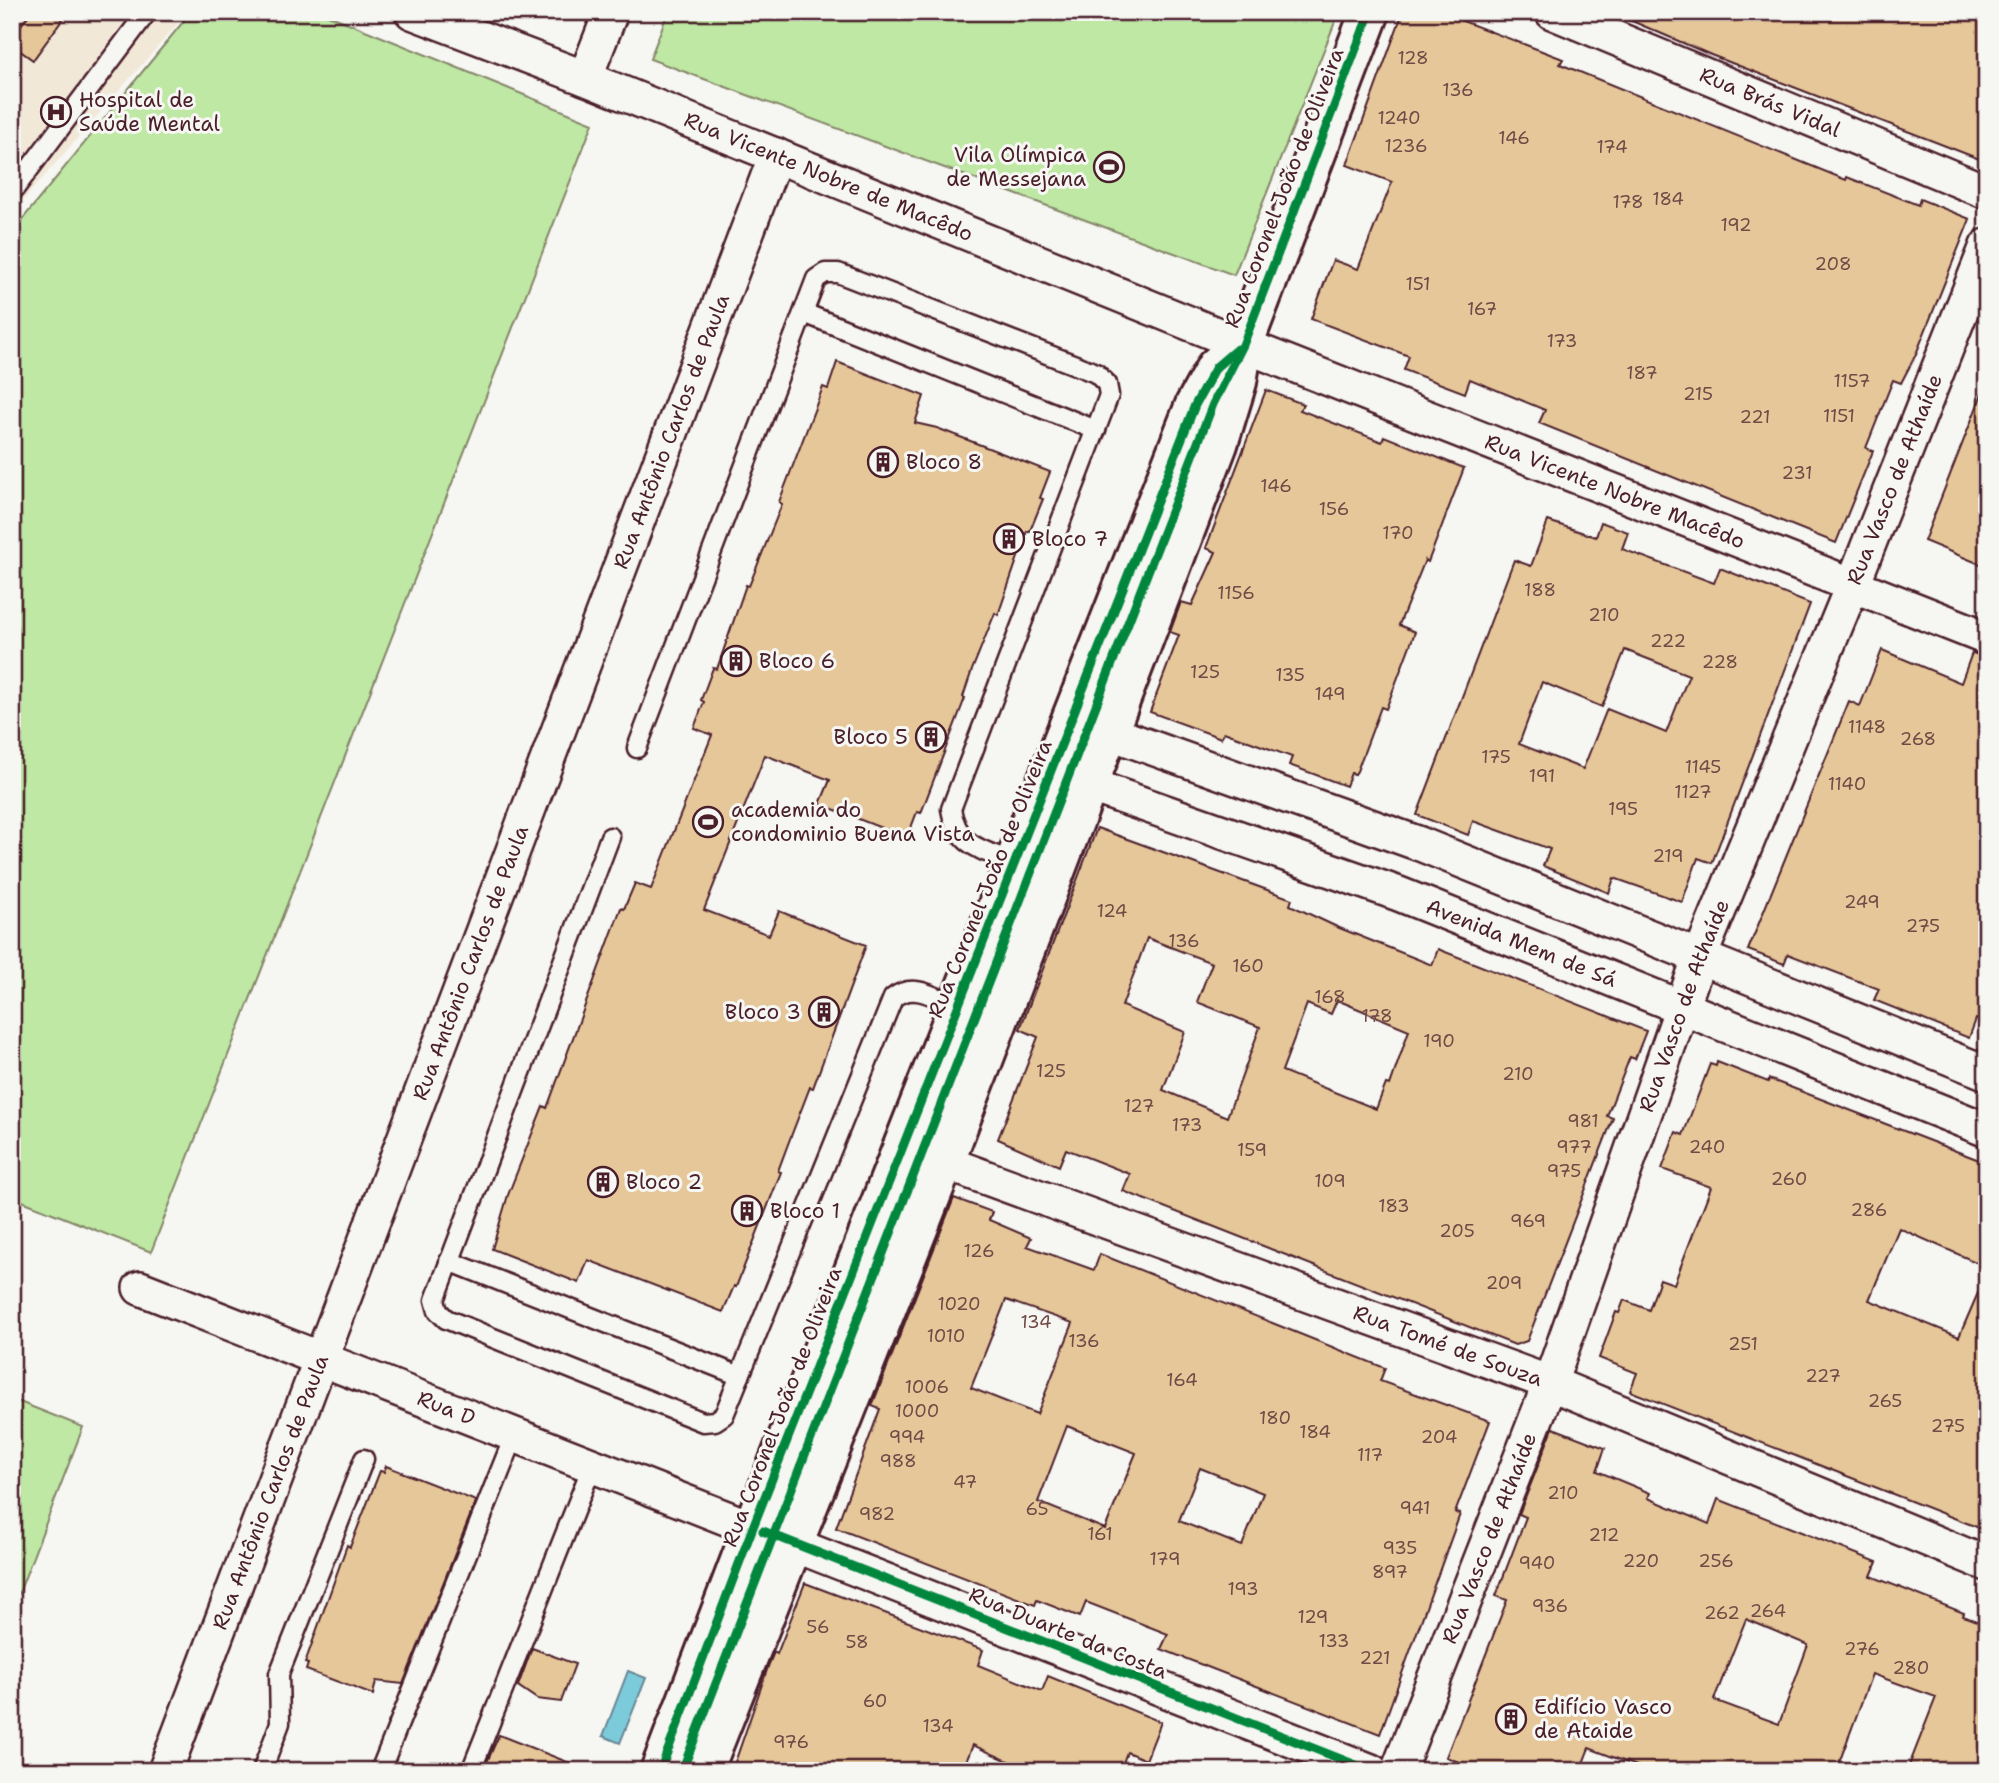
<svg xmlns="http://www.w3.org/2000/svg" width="1999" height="1783" font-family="'Shantell Sans',sans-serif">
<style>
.built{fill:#f1e8d7}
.green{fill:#bee8a4;stroke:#848468;stroke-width:2}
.water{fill:#7ccbda;stroke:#688694;stroke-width:2}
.building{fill:#e6c799;stroke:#4a1f2b;stroke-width:2;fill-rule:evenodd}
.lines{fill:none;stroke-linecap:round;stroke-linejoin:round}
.service-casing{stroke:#4a1f2b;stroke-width:23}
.minor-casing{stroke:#4a1f2b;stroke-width:38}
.tertiary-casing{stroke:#4a1f2b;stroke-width:44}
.service{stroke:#f6f6f2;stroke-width:18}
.minor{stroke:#f6f6f2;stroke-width:33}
.tertiary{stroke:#f6f6f2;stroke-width:38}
.cycleway-casing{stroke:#f6f6f2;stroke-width:13}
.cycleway{stroke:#00873e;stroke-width:9}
.labels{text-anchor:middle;stroke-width:6;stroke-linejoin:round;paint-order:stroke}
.number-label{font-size:18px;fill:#714946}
.poi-label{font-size:21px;fill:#4a1f2b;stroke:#f6f6f2;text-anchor:start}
.street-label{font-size:21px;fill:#4a1f2b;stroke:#f6f6f2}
</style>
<rect width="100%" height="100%" fill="#f6f6f2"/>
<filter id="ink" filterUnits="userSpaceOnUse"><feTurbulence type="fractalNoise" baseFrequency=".0143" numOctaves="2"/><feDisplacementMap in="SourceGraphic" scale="14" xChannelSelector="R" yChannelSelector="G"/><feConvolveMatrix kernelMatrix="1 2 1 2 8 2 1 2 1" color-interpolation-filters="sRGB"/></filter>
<g filter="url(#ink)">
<!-- built -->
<path class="built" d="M 12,12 L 188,12 L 12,213 Z"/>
<!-- green -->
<g class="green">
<path d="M 191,12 L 321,12 L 593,123 L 151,1252 L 12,1197 L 12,232 Z"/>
<path d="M 668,12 L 1339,12 L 1234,275 L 650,59 Z"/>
<path d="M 12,1399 L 83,1427 L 12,1611 Z"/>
</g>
<!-- water -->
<path class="water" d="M 628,1671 L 646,1678 L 620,1743 L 603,1736 Z"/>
<!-- building -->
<g class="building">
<path d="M 31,12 L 68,12 L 33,60 L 12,45 L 12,37 Z"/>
<path d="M 1403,12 L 1439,12 L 1563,59 L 1560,64 L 1846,180 L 1847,177 L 1918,205 L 1920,199 L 1970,219 L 1916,354 L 1901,383 L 1893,380 L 1866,448 L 1873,451 L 1836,543 L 1539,423 L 1545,410 L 1470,379 L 1465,393 L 1404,370 L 1409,356 L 1311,319 L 1333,260 L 1358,269 L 1392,182 L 1347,165 Z"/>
<path d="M 1611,12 L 1987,12 L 1987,162 L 1711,55 Z"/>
<path d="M 837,362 L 924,396 L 915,423 L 937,428 L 1050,472 L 1040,498 L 1043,499 L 1030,531 L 1027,531 L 998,615 L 995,613 L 972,670 L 963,697 L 965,698 L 921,813 L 917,812 L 907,838 L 820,804 L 830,780 L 765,755 L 704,910 L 769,935 L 779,911 L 866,945 L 813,1088 L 810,1087 L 788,1144 L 778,1171 L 781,1172 L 736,1287 L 734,1286 L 723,1312 L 588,1260 L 579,1283 L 492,1249 L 508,1195 L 543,1106 L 547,1108 L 621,908 L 624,909 L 635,883 L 651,889 L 712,735 L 694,728 L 704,702 L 701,700 L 713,668 L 717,669 L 746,585 L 749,586 L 782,504 L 779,502 L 823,387 L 828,389 Z"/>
<path d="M 1985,386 L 1987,386 L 1987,567 L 1924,541 Z"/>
<path d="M 1266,390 L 1303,404 L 1300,410 L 1382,442 L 1384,436 L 1464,468 L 1428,562 L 1425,560 L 1399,625 L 1415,632 L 1386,709 L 1381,707 L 1357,771 L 1355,774 L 1351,773 L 1346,786 L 1289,765 L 1292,757 L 1224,732 L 1221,738 L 1150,712 L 1179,635 L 1170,632 L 1181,602 L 1192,605 L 1216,552 L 1206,548 Z"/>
<path d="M 1548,521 L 1596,537 L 1601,522 L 1628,532 L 1622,549 L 1714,583 L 1720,568 L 1810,604 L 1712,863 L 1698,858 L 1682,902 L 1614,878 L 1609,893 L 1543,866 L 1550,849 L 1473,821 L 1468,835 L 1417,815 L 1514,560 L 1531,566 ZM 1625,650 L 1689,675 L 1666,733 L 1607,709 L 1583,769 L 1519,744 L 1542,682 L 1602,707 Z"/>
<path d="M 1882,650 L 1961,683 L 1972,653 L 1987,657 L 1987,1024 L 1976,1019 L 1969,1038 L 1874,1000 L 1879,989 L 1788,954 L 1784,964 L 1748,950 L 1849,701 L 1860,706 Z"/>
<path d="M 1097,828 L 1292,899 L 1290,905 L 1337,927 L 1432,965 L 1438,949 L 1646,1031 L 1635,1059 L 1630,1057 L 1607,1116 L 1613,1118 L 1527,1341 L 1515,1345 L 1123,1191 L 1130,1174 L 1066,1149 L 1059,1166 L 998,1139 L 1038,1037 L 1020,1029 ZM 1147,938 L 1212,963 L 1197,1002 L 1260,1027 L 1227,1117 L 1163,1090 L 1185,1032 L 1122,1006 ZM 1337,1000 L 1409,1030 L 1390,1085 L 1386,1084 L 1376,1109 L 1282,1071 L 1307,1004 L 1331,1014 Z"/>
<path d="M 1717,1062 L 1768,1082 L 1769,1079 L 1987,1163 L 1987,1267 L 1899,1228 L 1869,1300 L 1959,1337 L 1987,1272 L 1987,1531 L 1630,1391 L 1637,1373 L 1599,1358 L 1616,1312 L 1619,1313 L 1624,1300 L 1649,1310 L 1660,1279 L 1674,1284 L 1711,1187 L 1662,1169 L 1676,1132 L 1683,1135 L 1710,1064 L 1716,1066 Z"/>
<path d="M 954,1198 L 992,1212 L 989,1220 L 1031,1238 L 1027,1246 L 1094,1270 L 1100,1254 L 1385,1368 L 1380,1381 L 1490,1421 L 1455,1513 L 1460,1514 L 1380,1734 L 1161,1649 L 1168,1634 L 1086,1602 L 1080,1617 L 1037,1600 L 1035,1605 L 836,1528 L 880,1409 L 872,1406 ZM 1006,1300 L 1073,1323 L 1037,1414 L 971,1388 ZM 1067,1426 L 1136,1453 L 1105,1529 L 1038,1502 ZM 1200,1468 L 1263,1493 L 1242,1546 L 1179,1521 Z"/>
<path d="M 1553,1428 L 1605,1448 L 1597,1471 L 1650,1493 L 1648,1498 L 1709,1524 L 1718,1499 L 1877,1562 L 1871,1576 L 1964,1613 L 1963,1616 L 1987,1625 L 1987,1771 L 1907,1771 L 1936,1697 L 1872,1674 L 1836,1771 L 1650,1771 L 1589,1748 L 1580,1771 L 1482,1771 L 1446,1757 L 1507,1600 L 1496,1596 L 1526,1517 L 1519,1514 ZM 1746,1619 L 1808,1645 L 1779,1724 L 1714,1700 Z"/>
<path d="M 386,1466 L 476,1501 L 403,1684 L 376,1681 L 373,1695 L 306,1670 L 308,1664 L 305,1663 L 347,1545 L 350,1547 L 380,1471 L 384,1472 Z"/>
<path d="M 805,1583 L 983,1650 L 978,1665 L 1042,1691 L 1048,1676 L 1161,1722 L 1146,1760 L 1127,1752 L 1120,1771 L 1030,1771 L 973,1745 L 962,1771 L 732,1771 L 769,1664 L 774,1652 L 777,1654 Z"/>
<path d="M 532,1648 L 575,1664 L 561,1702 L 537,1699 L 518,1686 Z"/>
<path d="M 499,1735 L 585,1769 L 584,1771 L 483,1771 Z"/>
</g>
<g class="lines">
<!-- service casing -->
<g class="service-casing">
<g id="service">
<path d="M 12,192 L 147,12"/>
<path d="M 804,313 L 1096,430"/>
<path d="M 637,748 L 816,279 L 825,273 L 838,273 L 1096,373 L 1107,384 L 1109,395 L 951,809 C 958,848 982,849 1015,863"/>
<path d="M 610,837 L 435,1300 L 438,1311 L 446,1319 L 703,1422 L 715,1421 L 724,1415 L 893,998 C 914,981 936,998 958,1007"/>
<path d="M 449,1261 L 740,1376"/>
<path d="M 262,1771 L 280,1723 L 279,1674 L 364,1459"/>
<path d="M 380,1771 L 515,1434"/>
<path d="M 471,1771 L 593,1464"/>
</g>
</g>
<!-- minor casing -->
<g class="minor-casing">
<g id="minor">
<path id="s1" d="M 412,12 L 585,78 L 1243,345 L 1987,638"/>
<path id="s2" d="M 1552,12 L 1987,192"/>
<path d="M 585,78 L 611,12"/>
<path d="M 1072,719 L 1420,844 L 1987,1073"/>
<path id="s3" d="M 1063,776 L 1399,894 L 1987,1130"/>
<path id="s4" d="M 902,1147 L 1550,1383 L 1987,1564"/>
<path id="s5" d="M 140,1288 L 1371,1771"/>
<path id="s6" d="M 165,1771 L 776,155"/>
<path id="s7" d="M 1398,1771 L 1550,1383 L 1699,959 L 1853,584 L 1987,246"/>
</g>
</g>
<!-- tertiary casing -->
<g class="tertiary-casing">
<g id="tertiary">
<path d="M 660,1771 L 753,1527 L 1195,405 L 1216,367 L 1243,345"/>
<path d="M 703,1771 L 944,1163 L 1218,444 L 1237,382 L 1243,345 L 1370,12"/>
</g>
</g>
<!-- service -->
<use href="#service" class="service"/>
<!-- minor -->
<use href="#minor" class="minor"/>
<!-- tertiary -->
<use href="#tertiary" class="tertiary"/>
<!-- cycleway casing -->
<g class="cycleway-casing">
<g id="cycleway">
<path d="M 763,1531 L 1371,1771"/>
<path d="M 660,1771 L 753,1527 L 1195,405 L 1216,367 L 1237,349"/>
<path d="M 682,1771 L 1213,404 L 1243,345 L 1370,12"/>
</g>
</g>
<!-- cycleway -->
<use href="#cycleway" class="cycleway"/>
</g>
</g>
<!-- icons -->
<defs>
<g id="hospital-ring" transform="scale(1.575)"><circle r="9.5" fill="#f6f6f2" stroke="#4a1f2b" stroke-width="1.5"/><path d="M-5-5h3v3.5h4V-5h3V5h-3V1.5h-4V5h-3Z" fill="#4a1f2b"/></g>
<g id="stadium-ring" transform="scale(1.575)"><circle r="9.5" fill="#f6f6f2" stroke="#4a1f2b" stroke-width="1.5"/><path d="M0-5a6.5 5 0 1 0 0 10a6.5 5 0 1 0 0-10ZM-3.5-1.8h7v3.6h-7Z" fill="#4a1f2b"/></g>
<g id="building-ring" transform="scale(1.575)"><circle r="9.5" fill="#f6f6f2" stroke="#4a1f2b" stroke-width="1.5"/><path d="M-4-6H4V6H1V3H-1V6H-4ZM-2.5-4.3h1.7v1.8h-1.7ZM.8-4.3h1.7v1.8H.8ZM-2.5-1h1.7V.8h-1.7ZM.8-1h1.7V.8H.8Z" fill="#4a1f2b"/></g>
</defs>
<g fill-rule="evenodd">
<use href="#hospital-ring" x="56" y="112"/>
<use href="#stadium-ring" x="1109" y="167"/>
<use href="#building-ring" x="883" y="462"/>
<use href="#building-ring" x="1009" y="539"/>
<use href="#building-ring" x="736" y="661"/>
<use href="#building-ring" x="931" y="737"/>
<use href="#stadium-ring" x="708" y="822"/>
<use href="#building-ring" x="824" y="1012"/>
<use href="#building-ring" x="603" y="1182"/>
<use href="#building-ring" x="747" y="1211"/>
<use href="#building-ring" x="1511" y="1719"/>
</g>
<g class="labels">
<!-- number labels -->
<g class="number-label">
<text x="1413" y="64">128</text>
<text x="1458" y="96">136</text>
<text x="1399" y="124">1240</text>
<text x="1514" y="144">146</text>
<text x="1406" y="152">1236</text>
<text x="1612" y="153">174</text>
<text x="1668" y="205">184</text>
<text x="1628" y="208">178</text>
<text x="1736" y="231">192</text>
<text x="1833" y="270">208</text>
<text x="1418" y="290">151</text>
<text x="1482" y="315">167</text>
<text x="1562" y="347">173</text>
<text x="1642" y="379">187</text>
<text x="1852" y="387">1157</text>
<text x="1698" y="400">215</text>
<text x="1839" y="422">1151</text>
<text x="1755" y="423">221</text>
<text x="1797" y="479">231</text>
<text x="1276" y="492">146</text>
<text x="1334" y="515">156</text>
<text x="1398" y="539">170</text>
<text x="1540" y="596">188</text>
<text x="1236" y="599">1156</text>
<text x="1604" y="621">210</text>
<text x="1668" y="647">222</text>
<text x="1720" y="668">228</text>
<text x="1205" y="678">125</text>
<text x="1290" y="681">135</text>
<text x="1330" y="700">149</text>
<text x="1867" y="733">1148</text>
<text x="1918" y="745">268</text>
<text x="1496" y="763">175</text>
<text x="1703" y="773">1145</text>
<text x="1542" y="782">191</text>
<text x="1847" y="790">1140</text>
<text x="1693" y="798">1127</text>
<text x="1623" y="815">195</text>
<text x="1668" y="862">219</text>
<text x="1862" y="908">249</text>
<text x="1112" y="917">124</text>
<text x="1923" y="932">275</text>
<text x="1184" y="947">136</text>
<text x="1248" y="972">160</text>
<text x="1330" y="1003">168</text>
<text x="1377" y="1022">178</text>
<text x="1439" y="1047">190</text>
<text x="1051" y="1077">125</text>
<text x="1518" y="1080">210</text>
<text x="1139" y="1112">127</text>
<text x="1583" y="1127">981</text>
<text x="1187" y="1131">173</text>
<text x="1574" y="1153">977</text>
<text x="1707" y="1153">240</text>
<text x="1252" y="1156">159</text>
<text x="1564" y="1177">975</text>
<text x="1789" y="1185">260</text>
<text x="1330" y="1187">109</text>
<text x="1394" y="1212">183</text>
<text x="1869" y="1216">286</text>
<text x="1528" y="1227">969</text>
<text x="1457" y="1237">205</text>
<text x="979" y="1257">126</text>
<text x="1504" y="1289">209</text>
<text x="959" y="1310">1020</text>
<text x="1036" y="1328">134</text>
<text x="946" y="1342">1010</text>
<text x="1084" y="1347">136</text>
<text x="1743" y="1350">251</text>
<text x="1823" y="1382">227</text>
<text x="1182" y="1386">164</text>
<text x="927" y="1393">1006</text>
<text x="1885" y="1407">265</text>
<text x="917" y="1417">1000</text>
<text x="1275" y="1424">180</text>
<text x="1948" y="1432">275</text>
<text x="1315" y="1438">184</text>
<text x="907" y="1443">994</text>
<text x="1439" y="1443">204</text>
<text x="1370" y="1461">117</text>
<text x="898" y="1467">988</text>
<text x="965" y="1488">47</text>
<text x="1563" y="1499">210</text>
<text x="1415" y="1514">941</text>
<text x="1037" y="1515">65</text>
<text x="877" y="1520">982</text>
<text x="1100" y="1540">161</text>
<text x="1604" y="1541">212</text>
<text x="1400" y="1554">935</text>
<text x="1165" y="1565">179</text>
<text x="1641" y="1567">220</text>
<text x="1716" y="1567">256</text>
<text x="1537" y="1569">940</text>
<text x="1390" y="1578">897</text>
<text x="1243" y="1595">193</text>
<text x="1550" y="1612">936</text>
<text x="1768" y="1617">264</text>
<text x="1722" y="1619">262</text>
<text x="1313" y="1623">129</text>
<text x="818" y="1633">56</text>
<text x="1334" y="1647">133</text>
<text x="857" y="1648">58</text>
<text x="1862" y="1655">276</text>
<text x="1375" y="1664">221</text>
<text x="1911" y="1674">280</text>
<text x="875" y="1707">60</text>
<text x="938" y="1732">134</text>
<text x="791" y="1748">976</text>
</g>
<!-- poi labels -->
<g class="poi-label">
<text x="79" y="107">Hospital de<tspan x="79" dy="24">Saúde Mental</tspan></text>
<text x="1086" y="162" text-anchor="end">Vila Olímpica<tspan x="1086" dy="24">de Messejana</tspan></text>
<text x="906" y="469">Bloco 8</text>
<text x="1032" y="546">Bloco 7</text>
<text x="759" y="668">Bloco 6</text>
<text x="908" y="744" text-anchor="end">Bloco 5</text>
<text x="731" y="817">academia do<tspan x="731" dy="24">condominio Buena Vista</tspan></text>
<text x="801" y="1019" text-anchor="end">Bloco 3</text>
<text x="626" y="1189">Bloco 2</text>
<text x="770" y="1218">Bloco 1</text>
<text x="1534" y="1714">Edifício Vasco<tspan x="1534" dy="24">de Ataide</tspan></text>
</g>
<!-- street labels -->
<g class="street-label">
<text dy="7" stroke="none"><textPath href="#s2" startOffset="236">Rua Brás Vidal</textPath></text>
<text dy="7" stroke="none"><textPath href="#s1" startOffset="448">Rua Vicente Nobre de Macêdo</textPath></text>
<text transform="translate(1284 188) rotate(-69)" y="7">Rua Coronel João de Oliveira</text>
<text dy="7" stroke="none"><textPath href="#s6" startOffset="1432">Rua Antônio Carlos de Paula</textPath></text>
<text dy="7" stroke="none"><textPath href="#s7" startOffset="1384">Rua Vasco de Athaíde</textPath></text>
<text dy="7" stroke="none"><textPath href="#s1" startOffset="1295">Rua Vicente Nobre Macêdo</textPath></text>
<text transform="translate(990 879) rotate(-68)" y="7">Rua Coronel João de Oliveira</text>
<text dy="7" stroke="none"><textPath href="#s3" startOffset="488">Avenida Mem de Sá</textPath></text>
<text dy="7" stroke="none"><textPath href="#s6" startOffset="864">Rua Antônio Carlos de Paula</textPath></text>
<text dy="7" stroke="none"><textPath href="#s7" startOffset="817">Rua Vasco de Athaíde</textPath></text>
<text dy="7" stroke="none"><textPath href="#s4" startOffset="581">Rua Tomé de Souza</textPath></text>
<text dy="7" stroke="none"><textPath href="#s5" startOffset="329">Rua D</textPath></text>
<text transform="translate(782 1407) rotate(-69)" y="7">Rua Coronel João de Oliveira</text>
<text dy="7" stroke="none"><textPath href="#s6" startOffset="298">Rua Antônio Carlos de Paula</textPath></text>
<text dy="7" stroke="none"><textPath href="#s7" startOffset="250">Rua Vasco de Athaíde</textPath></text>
<text transform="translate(1068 1633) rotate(22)" y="7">Rua Duarte da Costa</text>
</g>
</g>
<!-- margin -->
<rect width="1999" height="1783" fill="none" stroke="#f6f6f2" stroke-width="42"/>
<rect x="21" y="21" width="1957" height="1741" fill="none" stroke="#4a1f2b" stroke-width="2.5" filter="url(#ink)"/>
</svg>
